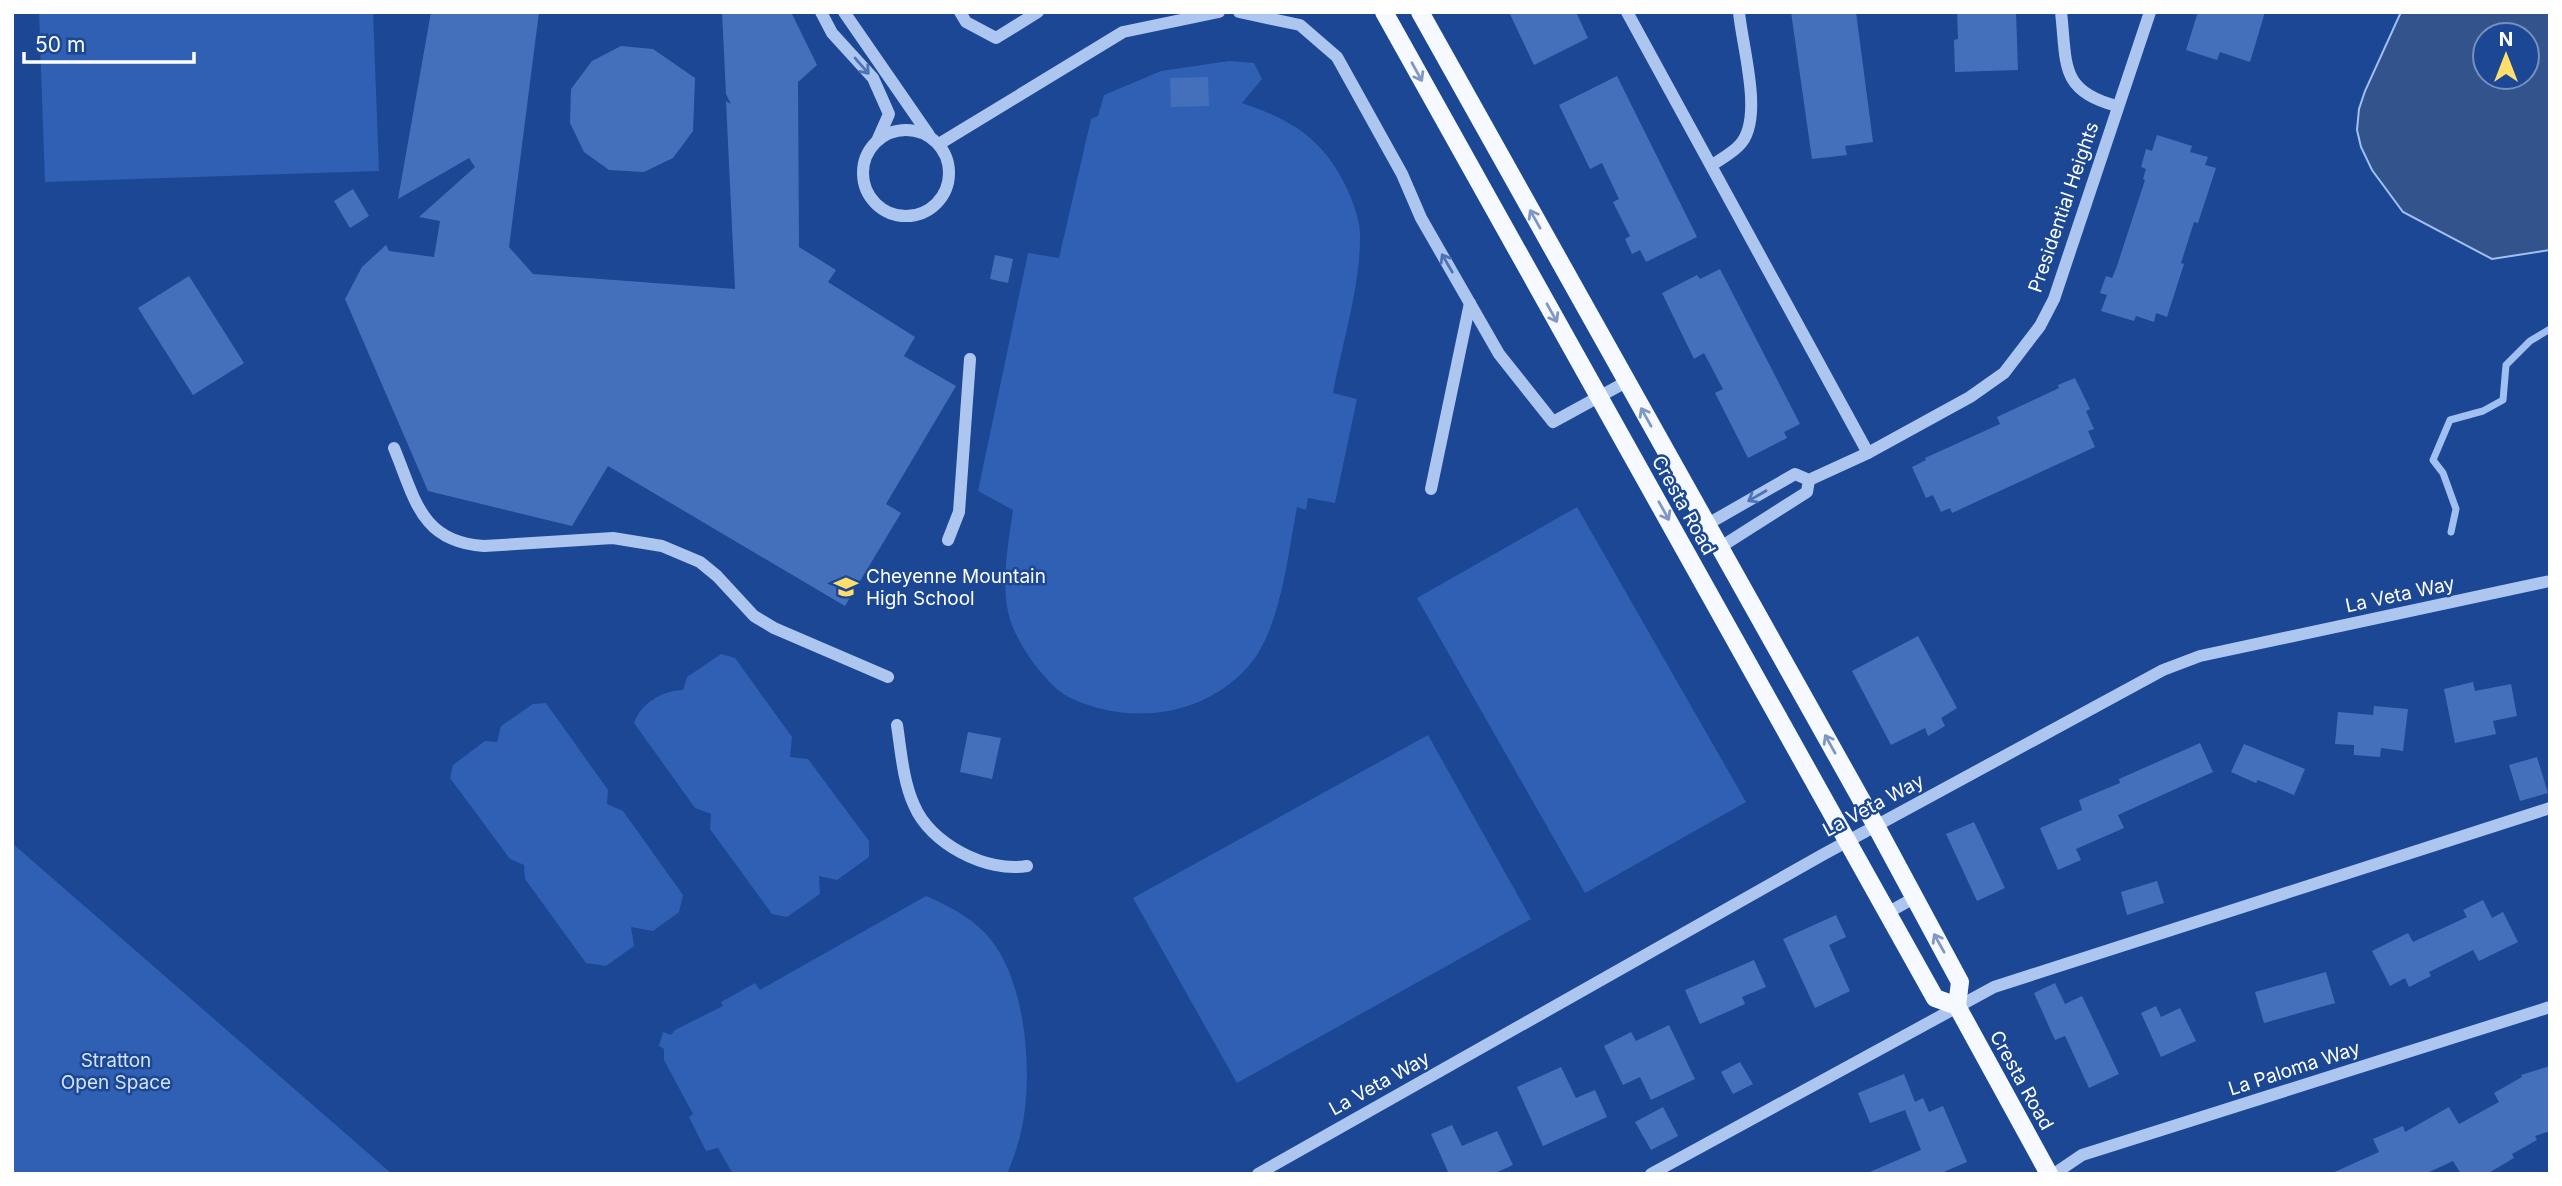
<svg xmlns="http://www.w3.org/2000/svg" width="2562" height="1186" font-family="Inter,sans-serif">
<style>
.green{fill:#2f60b3}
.water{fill:#33538c;stroke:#a0c0f1;stroke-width:2;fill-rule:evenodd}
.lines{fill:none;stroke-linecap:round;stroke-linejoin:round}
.stream{stroke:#a0c0f1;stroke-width:7}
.building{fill:#4470bb}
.minor{stroke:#adc6ef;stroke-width:12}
.major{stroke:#f6f9ff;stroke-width:18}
.oneway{stroke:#4e73b4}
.oneway2{stroke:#7e97c5}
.labels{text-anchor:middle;stroke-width:5;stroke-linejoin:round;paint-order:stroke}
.street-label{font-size:19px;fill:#fff;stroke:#1b4795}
.poi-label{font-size:19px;fill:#fff;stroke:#1b4795;text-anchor:start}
.park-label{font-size:19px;fill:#d4e3fb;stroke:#1b4795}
</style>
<rect width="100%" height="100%" fill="#1b4795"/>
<!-- green -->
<g class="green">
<path d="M 39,12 L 373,12 L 379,171 L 45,182 Z"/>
<path d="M 1229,61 L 1254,63 L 1262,79 L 1242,103 C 1295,121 1326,141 1349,193 C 1354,205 1360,221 1360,234 C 1361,284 1342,344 1333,393 L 1357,399 L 1335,503 L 1308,498 L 1306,510 L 1297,507 C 1288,554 1281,626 1251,663 C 1215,707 1156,722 1102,709 C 1087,705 1070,700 1058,690 C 1041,675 1024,652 1014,630 C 998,594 1008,547 1013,510 L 978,491 L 1028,253 L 1059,258 L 1091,119 L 1098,116 L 1104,95 L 1161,71 Z"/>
<path d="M 1577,507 L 1746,802 L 1585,893 L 1417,598 Z"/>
<path d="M 721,654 L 735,658 L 792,737 L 790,757 L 808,759 L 869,841 L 869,857 L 837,880 L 819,876 L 820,894 L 787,917 L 772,914 L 710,829 L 711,814 L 695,808 L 634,723 C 640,704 663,690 683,690 L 687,677 Z"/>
<path d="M 546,703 L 608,790 L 607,804 L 623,811 L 683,895 L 679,912 L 653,931 L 631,927 L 634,946 L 606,966 L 586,963 L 525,879 L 524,865 L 510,859 L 450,778 L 453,765 L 485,741 L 497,742 L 501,726 L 533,704 Z"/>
<path d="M 1428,735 L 1531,919 L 1237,1083 L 1133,898 Z"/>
<path d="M 12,843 L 392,1174 L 12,1174 Z"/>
<path d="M 926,896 C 954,908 982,923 998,950 C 1026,994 1032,1072 1023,1122 C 1020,1140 1014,1157 1007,1174 L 733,1174 L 718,1148 L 706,1151 L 689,1117 L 693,1114 L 664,1060 L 664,1049 L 659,1046 L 663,1032 L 671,1035 L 675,1030 L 723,1006 L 721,1002 L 755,983 L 760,990 Z"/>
</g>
<!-- water -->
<path class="water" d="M 2401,12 L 2550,12 L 2550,250 L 2492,259 L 2403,212 L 2372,170 L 2361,147 L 2357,130 L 2359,109 L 2365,91 ZM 2485,35 L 2527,35 L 2527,77 L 2485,77 Z"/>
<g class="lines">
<!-- stream -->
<path class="stream" d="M 2451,532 L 2456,509 L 2443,473 L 2433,460 L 2450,420 L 2483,411 L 2503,400 L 2506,365 L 2530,341 L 2550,329"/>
</g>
<!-- building -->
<g class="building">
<path d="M 431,12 L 539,12 L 509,247 L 533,274 L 735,289 L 726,101 L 731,104 L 726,94 L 722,12 L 791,12 L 817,65 L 798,82 L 799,247 L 836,270 L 828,282 L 915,337 L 904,356 L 956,386 L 886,504 L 901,513 L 845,606 L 608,466 L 572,526 L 428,491 L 345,299 L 362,267 L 386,245 L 389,251 L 434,257 L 440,221 L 419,217 L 475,167 L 469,158 L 398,199 Z"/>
<path d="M 1509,12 L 1576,12 L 1588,38 L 1534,65 Z"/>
<path d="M 1791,12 L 1856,12 L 1873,142 L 1845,146 L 1847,155 L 1812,159 Z"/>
<path d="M 1957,12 L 2016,12 L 2018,70 L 1955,72 L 1954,40 L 1958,39 Z"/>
<path d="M 2198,12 L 2265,12 L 2250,62 L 2220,52 L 2217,60 L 2186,50 Z"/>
<path d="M 621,46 L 653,49 L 695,78 L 693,131 L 673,158 L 644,172 L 609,170 L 584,152 L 570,123 L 571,89 L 592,61 Z"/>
<path d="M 1617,76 L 1697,237 L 1646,262 L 1640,250 L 1632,254 L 1625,239 L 1630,236 L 1613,202 L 1619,199 L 1602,163 L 1590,169 L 1559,105 Z"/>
<path d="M 1208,77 L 1209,106 L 1171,107 L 1170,78 Z"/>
<path d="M 2157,135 L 2192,146 L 2190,152 L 2208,157 L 2205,165 L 2216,168 L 2198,223 L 2194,222 L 2181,263 L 2184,264 L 2167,317 L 2156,313 L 2154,322 L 2136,316 L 2134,321 L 2101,311 L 2107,295 L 2100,293 L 2106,276 L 2112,278 L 2116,269 L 2145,180 L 2143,179 L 2146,169 L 2141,167 L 2146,149 L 2152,151 Z"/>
<path d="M 353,189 L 369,216 L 350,228 L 334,201 Z"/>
<path d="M 995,255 L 1013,259 L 1008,283 L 990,279 Z"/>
<path d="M 1720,269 L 1800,424 L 1784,432 L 1787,438 L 1748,458 L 1715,393 L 1723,389 L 1704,353 L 1694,359 L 1662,293 L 1697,275 L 1700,279 Z"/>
<path d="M 189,276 L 244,363 L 193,395 L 138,308 Z"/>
<path d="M 2075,378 L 2090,409 L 2086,411 L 2094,429 L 2088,431 L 2095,447 L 1952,513 L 1950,508 L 1941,512 L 1933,495 L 1926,498 L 1912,467 L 1926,460 L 1925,458 L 2000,424 L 1997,417 L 2059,388 L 2058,385 Z"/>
<path d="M 1918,636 L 1957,708 L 1941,718 L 1945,726 L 1928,736 L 1925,728 L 1891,745 L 1852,671 Z"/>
<path d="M 2473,682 L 2475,691 L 2511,684 L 2517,716 L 2493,721 L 2496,734 L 2455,743 L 2444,689 Z"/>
<path d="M 2374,706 L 2408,709 L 2403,751 L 2381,748 L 2380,757 L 2354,755 L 2354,745 L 2335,744 L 2338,712 L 2373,715 Z"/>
<path d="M 968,732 L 1001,738 L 992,779 L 960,772 Z"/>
<path d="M 2200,743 L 2213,772 L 2118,815 L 2124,828 L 2076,849 L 2081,860 L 2058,870 L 2040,828 L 2082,810 L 2079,800 L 2120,783 L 2119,779 Z"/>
<path d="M 2244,744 L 2305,769 L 2294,795 L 2258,780 L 2256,783 L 2231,772 Z"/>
<path d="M 2537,757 L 2548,793 L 2520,801 L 2509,765 Z"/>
<path d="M 1974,822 L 2005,888 L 1977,901 L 1946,834 Z"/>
<path d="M 2157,881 L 2164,903 L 2127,915 L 2121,892 Z"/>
<path d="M 2483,900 L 2492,918 L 2503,912 L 2518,942 L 2479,961 L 2473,950 L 2429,972 L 2431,976 L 2409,987 L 2405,978 L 2390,986 L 2372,951 L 2408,933 L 2413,942 L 2467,917 L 2463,910 Z"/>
<path d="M 1836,915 L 1846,937 L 1829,945 L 1850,991 L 1815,1008 L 1783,939 Z"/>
<path d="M 1754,960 L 1766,987 L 1742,997 L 1745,1004 L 1700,1024 L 1685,990 Z"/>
<path d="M 2326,972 L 2335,1003 L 2264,1023 L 2255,992 Z"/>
<path d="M 2055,983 L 2065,1004 L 2082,996 L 2119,1074 L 2089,1088 L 2065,1036 L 2055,1040 L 2034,993 Z"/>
<path d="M 2156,1006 L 2161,1017 L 2180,1008 L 2196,1041 L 2161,1057 L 2141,1013 Z"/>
<path d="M 1669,1025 L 1695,1079 L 1651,1100 L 1640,1077 L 1623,1085 L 1604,1046 L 1631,1032 L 1636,1041 Z"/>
<path d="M 1740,1062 L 1753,1084 L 1733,1094 L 1721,1072 Z"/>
<path d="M 2550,1066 L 2550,1131 L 2535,1136 L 2537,1140 L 2512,1154 L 2514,1158 L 2487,1174 L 2461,1174 L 2453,1161 L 2425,1174 L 2330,1174 L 2379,1152 L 2373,1139 L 2403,1126 L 2405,1132 L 2449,1107 L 2459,1124 L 2499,1102 L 2494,1093 L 2522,1077 L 2521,1075 Z"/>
<path d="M 1561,1067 L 1576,1098 L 1595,1090 L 1607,1117 L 1543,1146 L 1517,1087 Z"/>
<path d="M 1904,1074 L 1915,1102 L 1923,1098 L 1929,1112 L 1943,1106 L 1967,1162 L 1939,1174 L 1865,1174 L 1921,1150 L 1905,1110 L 1870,1123 L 1858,1093 Z"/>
<path d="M 1663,1107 L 1678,1136 L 1651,1150 L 1635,1122 Z"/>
<path d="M 1452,1125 L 1462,1146 L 1497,1131 L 1513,1165 L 1493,1174 L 1449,1174 L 1431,1134 Z"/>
</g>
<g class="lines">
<!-- minor -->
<g class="minor">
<path d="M 821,12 L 832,33 L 873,78 L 889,114 L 877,141"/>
<path d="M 844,12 L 929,135"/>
<path d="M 960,12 L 966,22 L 996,38 L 1038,12"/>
<path d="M 1239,12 L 1300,25 L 1337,57 L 1402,174 L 1421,218 L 1499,354 L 1553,422 L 1626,382"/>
<path d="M 1627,12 L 1868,453"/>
<path d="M 2061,12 C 2067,64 2059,91 2117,106"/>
<circle cx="906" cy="173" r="43"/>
<path d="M 939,144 L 1123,32 L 1219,12"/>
<path d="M 1712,165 C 1721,159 1736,151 1742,142 C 1763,114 1742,46 1739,12"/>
<path d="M 394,448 C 415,498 420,542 484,546 L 613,538 L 662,546 L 700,562 L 717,576 L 754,616 L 774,628 L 888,677"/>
<path d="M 1431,489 L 1470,303"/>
<path d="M 1706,525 L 1795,474 L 1809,480 L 1868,453 L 1970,397 L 2004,373 L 2040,326 L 2054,299 L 2150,12"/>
<path d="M 948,540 L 959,512 L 970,359"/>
<path d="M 1719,548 L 1807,492 L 1809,480"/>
<path d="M 897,725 C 901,751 903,781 914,805 C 930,844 987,873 1027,866"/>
<path d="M 1887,913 L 1914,898"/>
<path d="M 1258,1174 L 1824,854 L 2163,670 L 2200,656 L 2550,581"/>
<path d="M 1651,1174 L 1994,987 L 2550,808"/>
<path d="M 2054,1174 L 2082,1155 L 2550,1007"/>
</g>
<!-- major -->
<g class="major">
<path d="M 1384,12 L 1935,998 L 1957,1006"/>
<path d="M 1420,12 L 1876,826 L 1960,982 L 1957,1006 L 2049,1174"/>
</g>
</g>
<!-- one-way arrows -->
<defs><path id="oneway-shaft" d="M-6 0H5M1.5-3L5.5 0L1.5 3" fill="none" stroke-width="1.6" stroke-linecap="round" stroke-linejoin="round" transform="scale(1.75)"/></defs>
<g class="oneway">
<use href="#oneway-shaft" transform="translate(862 66) rotate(49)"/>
<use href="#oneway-shaft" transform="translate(1447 263) rotate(-120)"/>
<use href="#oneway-shaft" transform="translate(1757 496) rotate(150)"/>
</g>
<g class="oneway2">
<use href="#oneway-shaft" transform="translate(1417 72) rotate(61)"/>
<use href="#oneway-shaft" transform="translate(1535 219) rotate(-119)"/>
<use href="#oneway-shaft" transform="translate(1552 313) rotate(61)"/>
<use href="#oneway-shaft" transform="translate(1646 417) rotate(-119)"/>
<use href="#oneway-shaft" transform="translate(1664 511) rotate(61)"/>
<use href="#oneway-shaft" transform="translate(1830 744) rotate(-119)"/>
<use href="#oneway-shaft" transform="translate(1939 943) rotate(-119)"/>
</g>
<!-- icons -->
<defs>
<g id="school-bare" transform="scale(1.89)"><path d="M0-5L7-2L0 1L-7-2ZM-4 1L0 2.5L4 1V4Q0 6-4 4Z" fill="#ffdf6c" stroke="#1b4795" stroke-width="2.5" paint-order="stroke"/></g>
</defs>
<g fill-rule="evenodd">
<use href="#school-bare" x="846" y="587"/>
</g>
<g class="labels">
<!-- street labels -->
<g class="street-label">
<text transform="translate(2063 207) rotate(-71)" y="7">Presidential Heights</text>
<text transform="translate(1684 505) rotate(61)" y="7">Cresta Road</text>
<text transform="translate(2400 594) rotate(-12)" y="7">La Veta Way</text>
<text transform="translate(1873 805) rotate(-28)" y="7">La Veta Way</text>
<text transform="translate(2294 1068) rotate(-18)" y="7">La Paloma Way</text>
<text transform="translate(2022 1080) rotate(61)" y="7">Cresta Road</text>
<text transform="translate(1379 1083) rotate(-29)" y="7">La Veta Way</text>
</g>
<!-- poi labels -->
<g class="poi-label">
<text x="866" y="583">Cheyenne Mountain<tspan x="866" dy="22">High School</tspan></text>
</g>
<!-- park labels -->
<g class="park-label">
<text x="116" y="1067">Stratton<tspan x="116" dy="22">Open Space</tspan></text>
</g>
</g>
<!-- border -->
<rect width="2562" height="1186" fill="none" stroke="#ffffff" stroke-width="28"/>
<!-- north arrow -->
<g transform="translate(2506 56)"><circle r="33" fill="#1b4795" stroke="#7691bf" stroke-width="2"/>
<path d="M0-5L12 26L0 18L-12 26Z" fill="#ffdf6c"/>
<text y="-10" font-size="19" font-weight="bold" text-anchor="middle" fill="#ffffff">N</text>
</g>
<!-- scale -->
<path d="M24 52v10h170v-10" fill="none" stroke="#ffffff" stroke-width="3.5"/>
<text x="35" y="52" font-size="21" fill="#ffffff" stroke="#1b4795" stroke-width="5" paint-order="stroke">50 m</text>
</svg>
